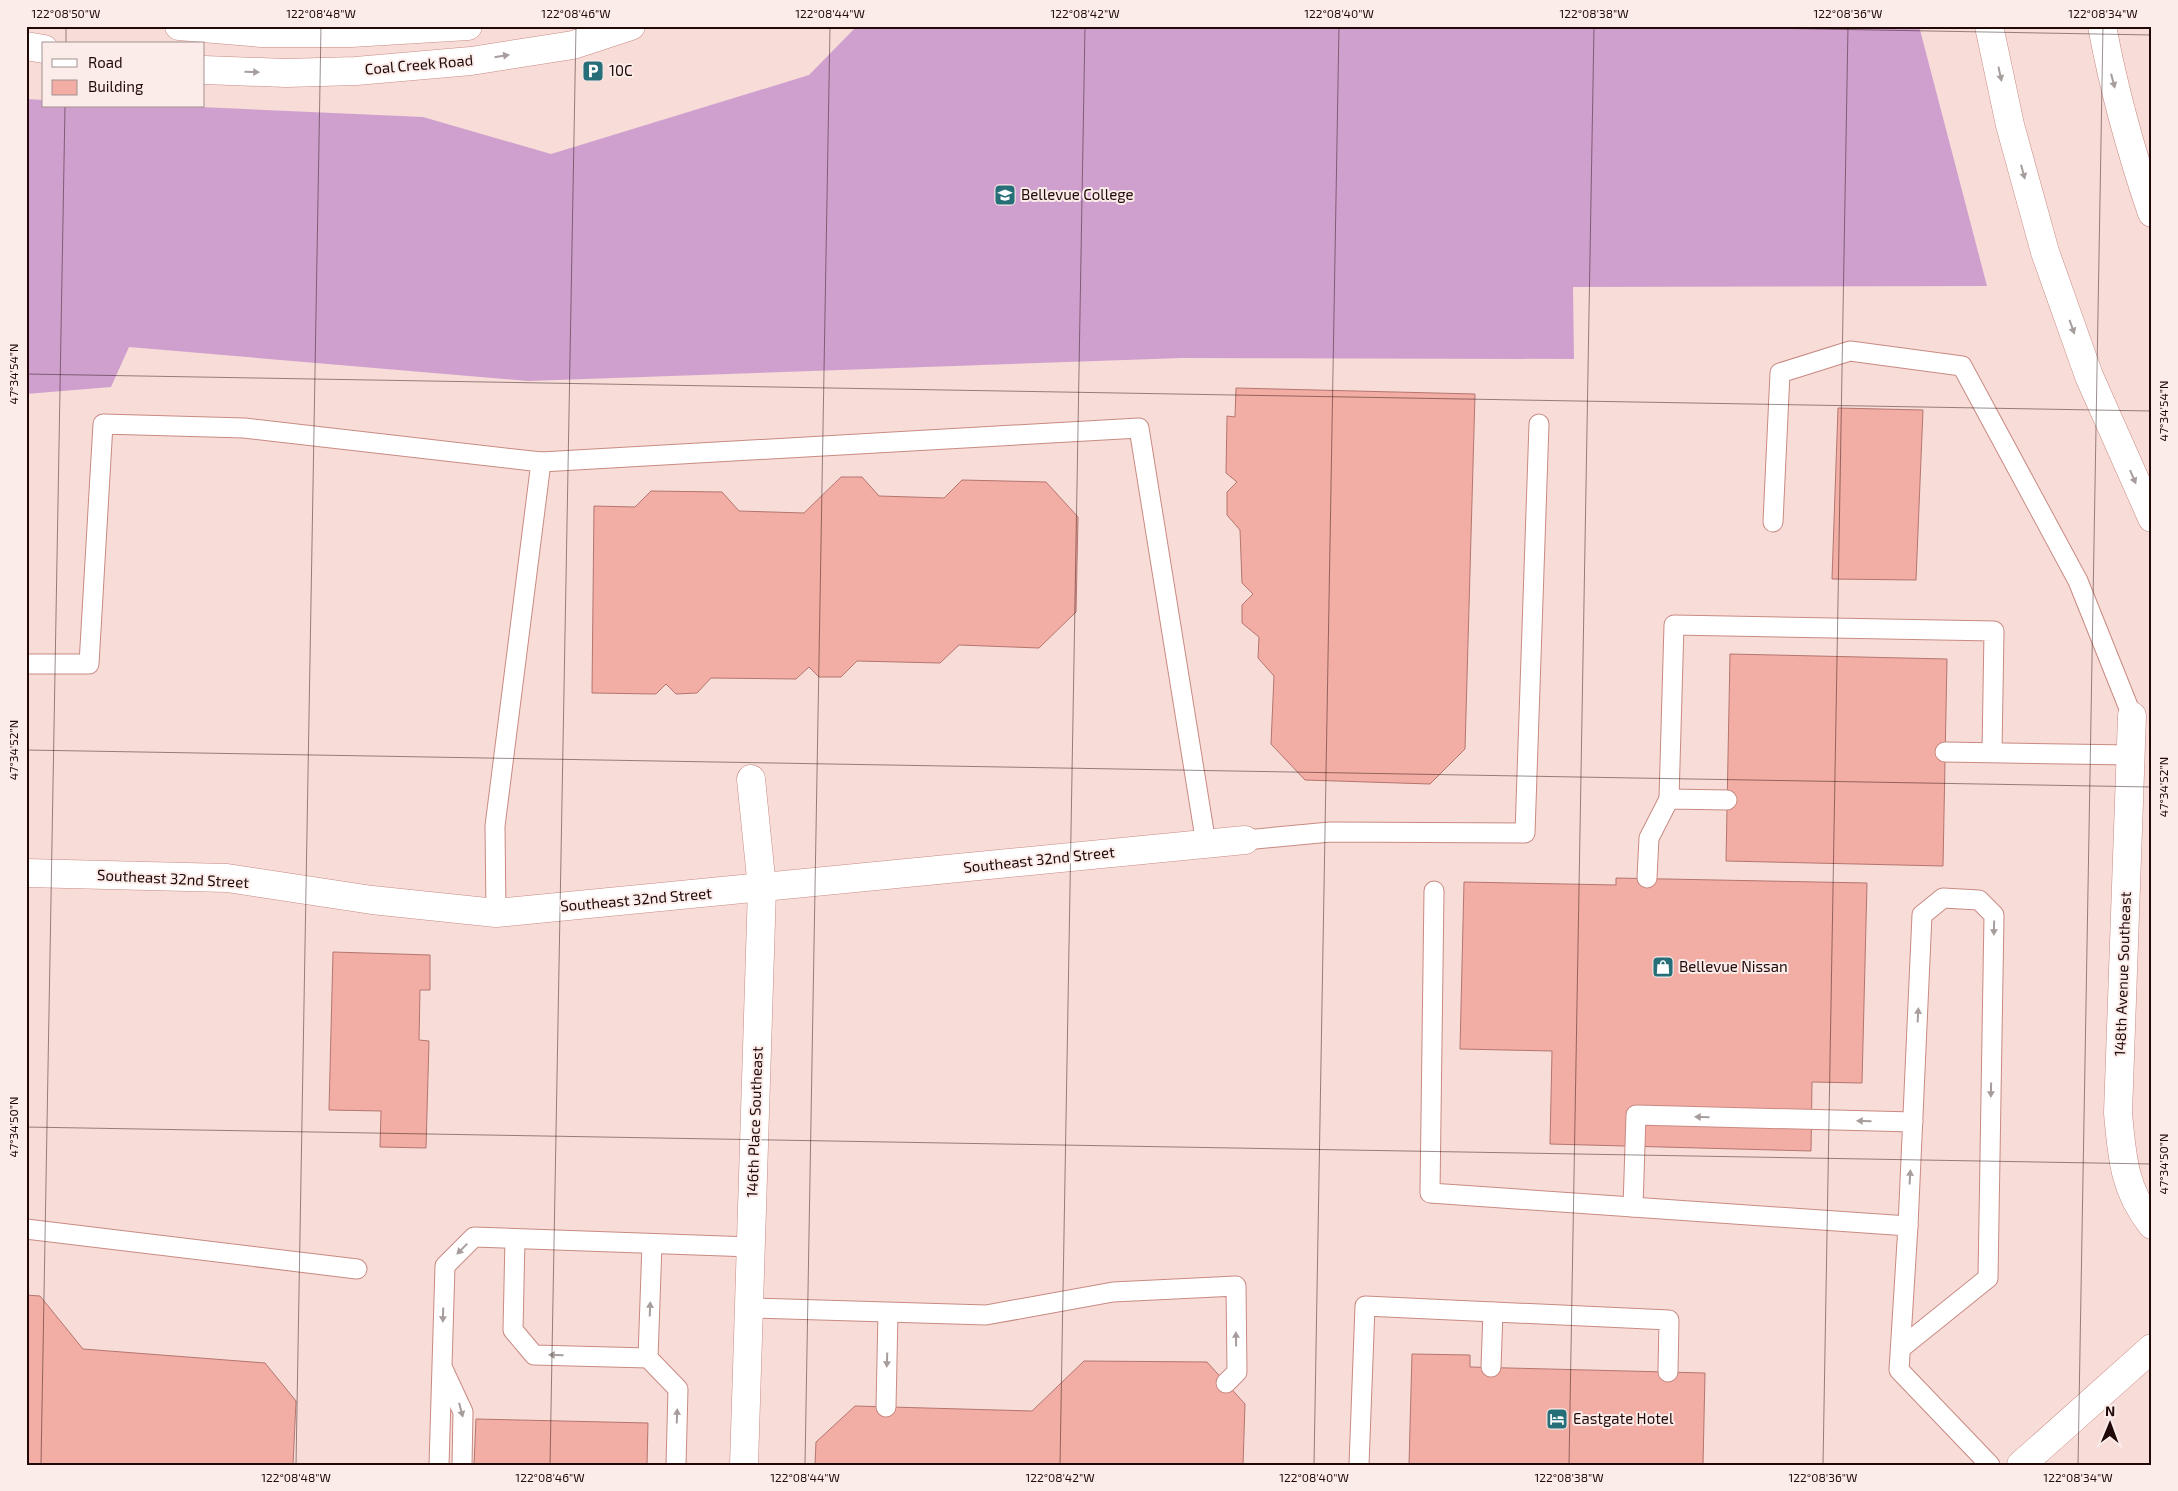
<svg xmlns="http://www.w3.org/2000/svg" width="2178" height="1491" font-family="'Exo 2',sans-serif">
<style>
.forest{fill:#cfa0ce}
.building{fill:#f2ada4;stroke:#b4766f}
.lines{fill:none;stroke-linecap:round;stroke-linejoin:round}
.service-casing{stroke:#c98a82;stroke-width:21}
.minor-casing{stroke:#c98a82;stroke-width:29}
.secondary-casing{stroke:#c98a82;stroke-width:29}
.primary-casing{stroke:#c98a82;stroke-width:29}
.motorway-casing{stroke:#c98a82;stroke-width:29}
.service{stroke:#fff;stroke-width:19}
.minor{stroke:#fff;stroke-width:28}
.secondary{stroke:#fff;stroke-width:28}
.primary{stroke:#fff;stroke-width:28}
.motorway{stroke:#fff;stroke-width:28}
.oneway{fill:#a69d9c}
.ticks{fill:none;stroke:#200907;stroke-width:1;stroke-opacity:0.45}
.labels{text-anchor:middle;stroke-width:4;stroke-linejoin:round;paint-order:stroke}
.street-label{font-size:15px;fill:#200907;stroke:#fbecea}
.poi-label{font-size:15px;fill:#200907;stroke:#fbecea;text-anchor:start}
.neatline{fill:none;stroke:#200907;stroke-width:2}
.ticks-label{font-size:12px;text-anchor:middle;fill:#200907}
</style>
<rect width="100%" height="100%" fill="#f7dcd8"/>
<!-- forest -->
<path class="forest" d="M 857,26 L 1919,26 L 1987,286 L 1573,287 L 1574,359 L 1182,358 L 528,381 L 129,347 L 111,387 L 26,394 L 26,99 L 44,100 L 44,106 L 178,106 L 423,117 L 551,154 L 809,75 Z"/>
<!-- building -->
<g class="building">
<path d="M 1236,388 L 1475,394 L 1465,749 L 1430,784 L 1305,780 L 1271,744 L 1274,676 L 1258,658 L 1259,637 L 1242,623 L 1242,605 L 1253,594 L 1242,583 L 1240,530 L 1227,515 L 1227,492 L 1237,482 L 1226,473 L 1227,416 L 1235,417 Z"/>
<path d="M 1838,408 L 1923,410 L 1916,580 L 1832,579 Z"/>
<path d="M 841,477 L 862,477 L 879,496 L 944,498 L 962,480 L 1046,482 L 1078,517 L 1076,612 L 1039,648 L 959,645 L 940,663 L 857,661 L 841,677 L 819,677 L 809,667 L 796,679 L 711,678 L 697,693 L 676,694 L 666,684 L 656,694 L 592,693 L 594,506 L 635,507 L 651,491 L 722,492 L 739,511 L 804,513 Z"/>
<path d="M 1730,654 L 1947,659 L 1943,866 L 1726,861 Z"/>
<path d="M 1616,878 L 1867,883 L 1862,1083 L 1812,1082 L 1811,1151 L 1550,1144 L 1552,1051 L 1460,1049 L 1464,882 L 1616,885 Z"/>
<path d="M 333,952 L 430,955 L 430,990 L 420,990 L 419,1040 L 429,1041 L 426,1148 L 380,1147 L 381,1111 L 329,1110 Z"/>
<path d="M 26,1295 L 40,1296 L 83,1349 L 265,1363 L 296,1401 L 293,1465 L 26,1465 Z"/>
<path d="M 1412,1354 L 1470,1355 L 1470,1367 L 1705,1373 L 1703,1465 L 1409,1465 Z"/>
<path d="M 1084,1361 L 1207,1362 L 1245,1404 L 1243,1465 L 815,1465 L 816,1442 L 855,1406 L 1032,1411 Z"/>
<path d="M 476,1419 L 648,1423 L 647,1465 L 474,1465 Z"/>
</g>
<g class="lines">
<!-- service casing -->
<g class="service-casing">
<g id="service">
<path d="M 541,462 L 1139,428 L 1206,844"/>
<path d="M 1773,522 L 1780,373 L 1850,351 L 1962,366 L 2078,581 L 2132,716"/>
<path d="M 26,664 L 89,664 L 103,424 L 244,428 L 541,462 L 495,826 L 496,913"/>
<path d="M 1945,752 L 2131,755"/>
<path d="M 1669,799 L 1674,625 L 1994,631 L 1992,752"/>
<path d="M 1245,840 L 1330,832 L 1525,833 L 1539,424"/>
<path d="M 1647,878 L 1649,838 L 1669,799 L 1727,800"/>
<path d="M 1434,891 L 1430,1193 L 1908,1226 L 1899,1370 L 1990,1465"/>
<path d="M 1633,1207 L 1636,1115 L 1913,1122"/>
<path d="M 26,1229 L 357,1269"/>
<path d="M 515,1239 L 513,1330 L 534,1355 L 648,1358 L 678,1389 L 676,1465"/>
<path d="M 750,1308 L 986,1315 L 1113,1292 L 1236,1286 L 1237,1372 L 1226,1383"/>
<path d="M 1901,1348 L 1988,1278 L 1994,915 L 1979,900 L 1943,898 L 1922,915 L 1908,1226"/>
<path d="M 648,1358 L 652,1244"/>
<path d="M 1491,1367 L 1493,1312"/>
<path d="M 443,1369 L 463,1412 L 462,1465"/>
<path d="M 886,1407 L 888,1313"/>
<path d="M 439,1465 L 445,1266 L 474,1237 L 751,1247"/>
<path d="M 1359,1465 L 1365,1306 L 1669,1320 L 1668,1372"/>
</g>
</g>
<!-- minor casing -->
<g class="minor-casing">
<g id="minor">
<path d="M 179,26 L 262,33 L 351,33 L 468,26"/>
<path d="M 26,46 L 44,49"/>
<path d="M 204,70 L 286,73 L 356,71 L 471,61 L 573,45 L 631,26"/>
<path d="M 2132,716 L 2118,1113 C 2122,1157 2124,1190 2152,1225"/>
<path d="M 26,873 L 227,878 L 372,900 L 496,913 L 1245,840"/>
<path d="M 744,1465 L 762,888 L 751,779"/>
</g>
</g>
<!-- secondary casing -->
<g class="secondary-casing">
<path id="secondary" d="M 2021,1465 L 2152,1348"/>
</g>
<!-- primary casing -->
<g class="primary-casing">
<path id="primary" d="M 2102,26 C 2114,90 2131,152 2152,213"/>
</g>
<!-- motorway casing -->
<g class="motorway-casing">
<path id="motorway" d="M 1989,26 L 2010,125 L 2045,252 L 2089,376 L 2152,518"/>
</g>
<!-- service -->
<use href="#service" class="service"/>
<!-- minor -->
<use href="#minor" class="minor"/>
<!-- secondary -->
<use href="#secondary" class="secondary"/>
<!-- primary -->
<use href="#primary" class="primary"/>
<!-- motorway -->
<use href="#motorway" class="motorway"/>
</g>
<!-- one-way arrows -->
<defs><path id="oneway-solid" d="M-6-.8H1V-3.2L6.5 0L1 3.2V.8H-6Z" transform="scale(1.25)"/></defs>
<g class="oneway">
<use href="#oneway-solid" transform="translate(502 56) rotate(-9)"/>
<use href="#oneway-solid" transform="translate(252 72) rotate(2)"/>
<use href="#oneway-solid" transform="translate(2000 74) rotate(78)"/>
<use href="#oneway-solid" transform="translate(2113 81) rotate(75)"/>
<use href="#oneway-solid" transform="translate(2023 172) rotate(75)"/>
<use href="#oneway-solid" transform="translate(2072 327) rotate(70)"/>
<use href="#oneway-solid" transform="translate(2133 477) rotate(67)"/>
<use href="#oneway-solid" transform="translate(1994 928) rotate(91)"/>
<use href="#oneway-solid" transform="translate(1918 1015) rotate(-87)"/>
<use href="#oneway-solid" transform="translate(1991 1090) rotate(91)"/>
<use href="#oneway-solid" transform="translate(1702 1117) rotate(-179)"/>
<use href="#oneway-solid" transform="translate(1864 1121) rotate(-178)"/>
<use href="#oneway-solid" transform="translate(1910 1177) rotate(-87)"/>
<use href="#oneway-solid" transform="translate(462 1249) rotate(134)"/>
<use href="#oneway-solid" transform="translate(650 1309) rotate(-88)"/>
<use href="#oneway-solid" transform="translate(443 1315) rotate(92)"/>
<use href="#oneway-solid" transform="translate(1236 1339) rotate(-91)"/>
<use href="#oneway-solid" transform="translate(556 1355) rotate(-178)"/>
<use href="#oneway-solid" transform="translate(887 1360) rotate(92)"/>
<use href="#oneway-solid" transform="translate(461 1410) rotate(75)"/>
<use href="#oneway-solid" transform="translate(677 1416) rotate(-88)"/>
</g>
<!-- ticks -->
<path class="ticks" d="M 1653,26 L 2152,35M 66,44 L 66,26M 26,374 L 2152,411M 26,750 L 2152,787M 26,1127 L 2152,1164M 41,1465 L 65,106M 296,1465 L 321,26M 550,1465 L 576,26M 805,1465 L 830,26M 1060,1465 L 1085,26M 1314,1465 L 1339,26M 1569,1465 L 1594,26M 1823,1465 L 1848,26M 2078,1465 L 2103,26"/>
<!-- icons -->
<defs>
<g id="parking-square" transform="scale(1.125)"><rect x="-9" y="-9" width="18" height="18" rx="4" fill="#266f78" stroke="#fbecea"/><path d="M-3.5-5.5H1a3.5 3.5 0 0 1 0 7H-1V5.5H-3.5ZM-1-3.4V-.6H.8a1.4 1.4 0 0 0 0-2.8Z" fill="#fff"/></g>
<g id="university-square" transform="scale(1.125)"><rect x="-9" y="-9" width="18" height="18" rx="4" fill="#266f78" stroke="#fbecea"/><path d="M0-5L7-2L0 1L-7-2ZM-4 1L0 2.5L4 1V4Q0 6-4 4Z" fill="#fff"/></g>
<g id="shop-square" transform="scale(1.125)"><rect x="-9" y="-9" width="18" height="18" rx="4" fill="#266f78" stroke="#fbecea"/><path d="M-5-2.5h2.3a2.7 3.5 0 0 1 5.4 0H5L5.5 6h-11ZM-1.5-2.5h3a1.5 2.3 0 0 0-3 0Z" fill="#fff"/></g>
<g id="hotel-square" transform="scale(1.125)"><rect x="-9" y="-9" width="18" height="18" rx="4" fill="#266f78" stroke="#fbecea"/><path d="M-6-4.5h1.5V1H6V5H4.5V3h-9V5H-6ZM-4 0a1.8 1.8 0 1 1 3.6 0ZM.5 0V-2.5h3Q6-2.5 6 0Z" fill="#fff"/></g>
</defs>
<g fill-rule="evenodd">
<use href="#parking-square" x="593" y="71"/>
<use href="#university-square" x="1005" y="195"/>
<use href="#shop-square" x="1663" y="967"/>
<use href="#hotel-square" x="1557" y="1419"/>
</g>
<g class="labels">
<!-- street labels -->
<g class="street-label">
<text transform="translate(419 65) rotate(-5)" y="5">Coal Creek Road</text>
<text transform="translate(1039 860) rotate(-6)" y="5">Southeast 32nd Street</text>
<text transform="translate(173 879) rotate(3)" y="5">Southeast 32nd Street</text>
<text transform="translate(636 900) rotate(-5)" y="5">Southeast 32nd Street</text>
<text transform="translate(2123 974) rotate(-88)" y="5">148th Avenue Southeast</text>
<text transform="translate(755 1122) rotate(-88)" y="5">146th Place Southeast</text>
</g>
<!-- poi labels -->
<g class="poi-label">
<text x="609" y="76">10C</text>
<text x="1021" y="200">Bellevue College</text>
<text x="1679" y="972">Bellevue Nissan</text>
<text x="1573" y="1424">Eastgate Hotel</text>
</g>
</g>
<!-- border -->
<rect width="2178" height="1491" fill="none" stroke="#fbecea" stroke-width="55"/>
<!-- legend -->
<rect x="42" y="42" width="162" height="65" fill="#fbecea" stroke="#a3918f"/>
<rect x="52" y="59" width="25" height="8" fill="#ffffff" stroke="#a3918f"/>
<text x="88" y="68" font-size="15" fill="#200907">Road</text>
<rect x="52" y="80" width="25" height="15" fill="#f2ada4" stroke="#a3918f"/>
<text x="88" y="92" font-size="15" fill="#200907">Building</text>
<!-- north arrow -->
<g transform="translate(2110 1424) rotate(1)" stroke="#fbecea" stroke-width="4" paint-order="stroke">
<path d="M0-4L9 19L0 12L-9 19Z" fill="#200907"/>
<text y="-8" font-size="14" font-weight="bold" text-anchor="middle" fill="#200907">N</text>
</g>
<rect x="28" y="28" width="2122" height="1436" class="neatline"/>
<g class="ticks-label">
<text x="66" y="18">122°08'50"W</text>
<text x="321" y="18">122°08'48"W</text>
<text x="576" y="18">122°08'46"W</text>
<text x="830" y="18">122°08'44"W</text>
<text x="1085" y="18">122°08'42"W</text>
<text x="1339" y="18">122°08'40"W</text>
<text x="1594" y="18">122°08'38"W</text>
<text x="1848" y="18">122°08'36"W</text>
<text x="2103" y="18">122°08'34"W</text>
<text transform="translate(14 374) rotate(-90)" y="4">47°34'54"N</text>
<text transform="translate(2164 411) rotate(-90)" y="4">47°34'54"N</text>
<text transform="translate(14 750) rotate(-90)" y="4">47°34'52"N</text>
<text transform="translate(2164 787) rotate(-90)" y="4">47°34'52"N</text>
<text transform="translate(14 1127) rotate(-90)" y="4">47°34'50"N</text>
<text transform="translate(2164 1164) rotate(-90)" y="4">47°34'50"N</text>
<text x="296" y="1482">122°08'48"W</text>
<text x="550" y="1482">122°08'46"W</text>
<text x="805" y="1482">122°08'44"W</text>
<text x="1060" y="1482">122°08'42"W</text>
<text x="1314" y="1482">122°08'40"W</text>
<text x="1569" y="1482">122°08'38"W</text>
<text x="1823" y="1482">122°08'36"W</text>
<text x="2078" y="1482">122°08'34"W</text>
</g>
</svg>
